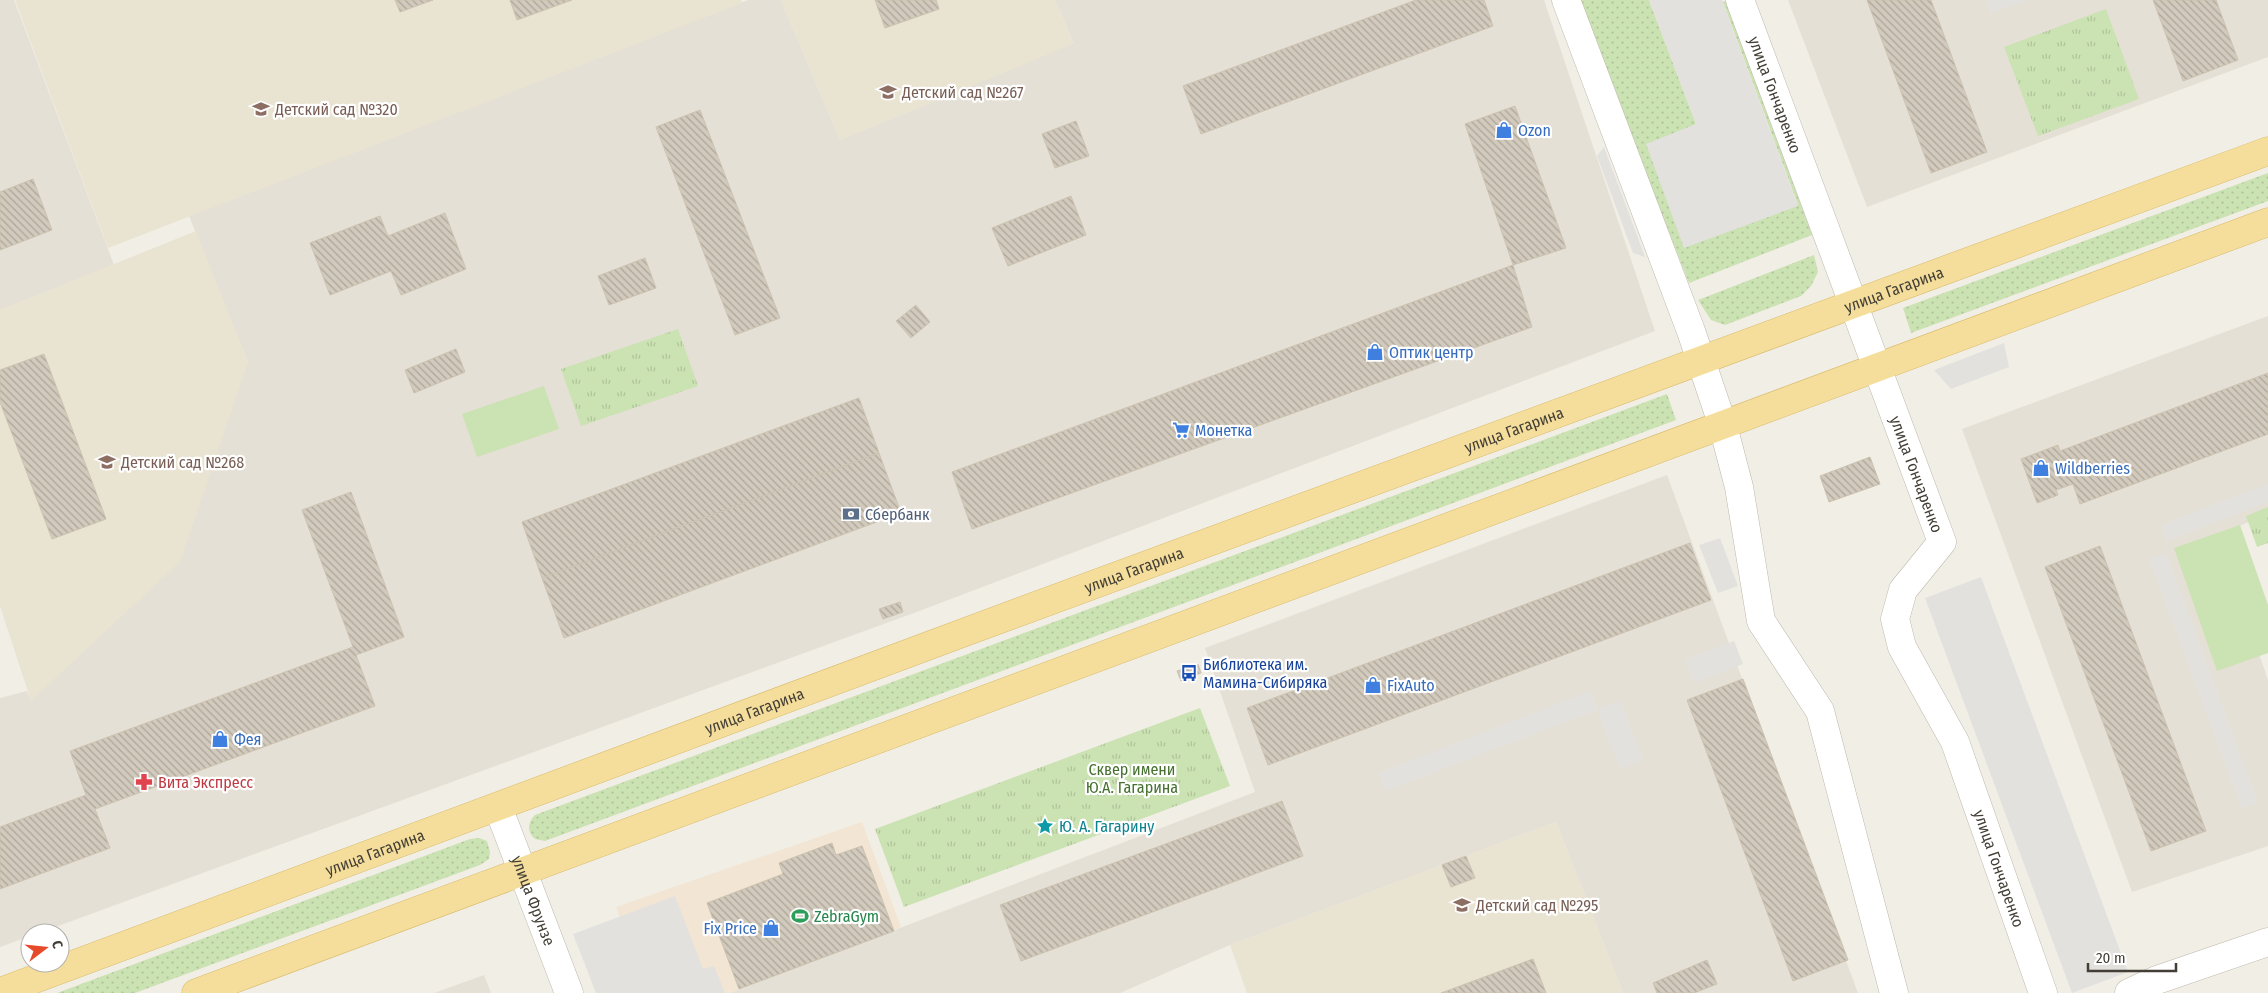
<svg xmlns="http://www.w3.org/2000/svg" width="2268" height="993" font-family="'Fira Sans Condensed',sans-serif">
<style>
.residential{fill:#e5e0d5}
.commercial{fill:#f2e5d3}
.education{fill:#e9e3d1}
.grass{fill:url(#grass-dots)}
.park{fill:url(#park-tufts)}
.pitch{fill:#cbe2b2}
.parking{fill:#e3e1de}
.building{fill:url(#building-back-hatch);stroke:#ccc2b0}
.lines{fill:none;stroke-linecap:round;stroke-linejoin:round}
.minor-casing{stroke:#bfb9ac;stroke-width:29}
.major-casing{stroke:#d8bb6d;stroke-width:29}
.minor{stroke:#fff;stroke-width:28}
.major{stroke:#f5de9b;stroke-width:28}
.labels{text-anchor:middle;stroke-width:4.5;stroke-linejoin:round;paint-order:stroke}
.education-label{font-size:16px;fill:#785e54;stroke:#fff;text-anchor:start}
.street-label{font-size:16px;fill:#433f36;stroke:#fff}
.shop-label{font-size:16px;fill:#366cbe;stroke:#fff;text-anchor:start}
.service-label{font-size:16px;fill:#4e5e75;stroke:#fff;text-anchor:start}
.transit-label{font-size:16px;fill:#164399;stroke:#fff;text-anchor:start}
.park-label{font-size:16px;fill:#45702f;stroke:#fff}
.health-label{font-size:16px;fill:#be3a42;stroke:#fff;text-anchor:start}
.culture-label{font-size:16px;fill:#0d838f;stroke:#fff;text-anchor:start}
.leisure-label{font-size:16px;fill:#27864d;stroke:#fff;text-anchor:start}
</style>
<defs>
<pattern id="grass-dots" width="8" height="8" patternUnits="userSpaceOnUse" patternTransform="scale(1.25)"><rect width="8" height="8" fill="#cbe2b2"/><path d="M2 2h.1M6 6h.1" fill="none" stroke="#b0c39a" stroke-width="1.8" stroke-linecap="round"/></pattern>
<pattern id="park-tufts" width="24" height="20" patternUnits="userSpaceOnUse" patternTransform="scale(1.25)"><rect width="24" height="20" fill="#cbe2b2"/><path d="M3 7l-1-3M5 7V3M7 7l1-3M15 17l-1-3M17 17v-4M19 17l1-3" fill="none" stroke="#b0c39a"/></pattern>
<pattern id="building-back-hatch" width="6" height="6" patternUnits="userSpaceOnUse" patternTransform="scale(1.25)"><rect width="6" height="6" fill="#d2cabc"/><path d="M-1 5l2 2M0 0l6 6M5-1l2 2" fill="none" stroke="#aca59a"/></pattern>
</defs>
<rect width="100%" height="100%" fill="#f1eee6"/>
<!-- residential -->
<g class="residential">
<path d="M 0,0 L 14,0 L 114,265 L 0,310 Z"/>
<path d="M 748,0 L 781,0 L 840,140 L 1073,43 L 1055,0 L 1544,0 L 1655,331 L 922,610 L 39,933 L 30,933 L 30,936 L 0,947 L 0,698 L 27,691 L 31,701 L 248,362 L 189,216 Z"/>
<path d="M 1788,0 L 2268,0 L 2268,57 L 1867,207 Z"/>
<path d="M 2268,316 L 2268,514 L 2218,535 L 2268,680 L 2268,846 L 2132,892 L 1962,429 Z"/>
<path d="M 1667,475 L 1858,993 L 1623,993 L 1556,822 L 1230,945 L 1120,993 L 730,993 L 1255,792 L 1205,648 Z"/>
<path d="M 484,975 L 491,993 L 434,993 Z"/>
</g>
<!-- commercial -->
<path class="commercial" d="M 862,822 L 901,927 L 730,993 L 646,993 L 616,907 Z"/>
<!-- education -->
<g class="education">
<path d="M 15,0 L 741,0 L 742,3 L 108,248 Z"/>
<path d="M 781,0 L 1055,0 L 1073,44 L 840,140 Z"/>
<path d="M 196,231 L 248,362 L 180,562 L 31,701 L 0,606 L 0,310 Z"/>
<path d="M 1556,822 L 1623,993 L 1247,993 L 1230,945 Z"/>
</g>
<!-- grass -->
<g class="grass">
<path d="M 1578,0 L 1649,0 L 1696,124 L 1798,205 L 1723,2 L 1726,1 L 1812,235 L 1689,283 Z"/>
<path d="M 2268,173 L 2268,201 L 1911,333 L 1903,308 Z"/>
<path d="M 1814,255 L 1818,272 L 1811,286 L 1801,296 L 1725,325 L 1711,320 L 1698,300 Z"/>
<path d="M 1667,394 L 1676,420 L 545,841 L 535,839 C 527,832 527,823 535,815 Z"/>
<path d="M 479,838 L 487,841 L 490,852 L 489,859 L 480,865 L 135,993 L 57,993 L 470,839 Z"/>
</g>
<!-- park -->
<g class="park">
<path d="M 2106,9 L 2139,99 L 2038,136 L 2004,47 Z"/>
<path d="M 678,329 L 698,386 L 581,426 L 561,369 Z"/>
<path d="M 2268,507 L 2268,543 L 2257,547 L 2246,516 Z"/>
<path d="M 1200,708 L 1230,786 L 904,907 L 875,829 Z"/>
</g>
<!-- pitch -->
<g class="pitch">
<path d="M 544,386 L 559,429 L 477,457 L 462,414 Z"/>
<path d="M 2240,525 L 2268,605 L 2268,653 L 2217,671 L 2174,548 Z"/>
</g>
<!-- parking -->
<g class="parking">
<path d="M 1649,0 L 1722,0 L 1798,206 L 1684,248 L 1646,144 L 1696,124 Z"/>
<path d="M 1986,0 L 2029,0 L 1991,13 Z"/>
<path d="M 1604,147 L 1645,257 L 1633,253 L 1597,156 Z"/>
<path d="M 2004,343 L 2009,367 L 1951,389 L 1934,370 Z"/>
<path d="M 2268,484 L 2268,502 L 2167,541 L 2161,525 Z"/>
<path d="M 1720,538 L 1738,586 L 1718,593 L 1699,545 Z"/>
<path d="M 2166,553 L 2258,803 L 2242,809 L 2149,559 Z"/>
<path d="M 1981,577 L 2128,972 L 2072,993 L 1925,598 Z"/>
<path d="M 1734,641 L 1743,664 L 1694,683 L 1685,660 Z"/>
<path d="M 1590,691 L 1597,709 L 1620,701 L 1643,760 L 1620,769 L 1597,710 L 1385,791 L 1379,773 Z"/>
<path d="M 675,896 L 703,969 L 714,966 L 725,993 L 596,993 L 573,934 Z"/>
</g>
<!-- building -->
<g class="building">
<path d="M 395,0 L 433,0 L 400,12 Z"/>
<path d="M 510,0 L 572,0 L 517,20 Z"/>
<path d="M 875,0 L 936,0 L 939,9 L 885,28 Z"/>
<path d="M 1416,0 L 1484,0 L 1493,26 L 1201,134 L 1183,86 Z"/>
<path d="M 1867,0 L 1931,0 L 1987,152 L 1931,173 Z"/>
<path d="M 2153,0 L 2216,0 L 2238,60 L 2183,81 Z"/>
<path d="M 1515,106 L 1566,248 L 1513,265 L 1465,124 Z"/>
<path d="M 700,110 L 780,318 L 735,335 L 656,127 Z"/>
<path d="M 1076,121 L 1089,156 L 1055,168 L 1042,134 Z"/>
<path d="M 33,179 L 52,230 L 0,250 L 0,192 Z"/>
<path d="M 1071,196 L 1086,235 L 1008,266 L 992,228 Z"/>
<path d="M 445,213 L 466,269 L 401,295 L 391,271 L 330,295 L 310,243 L 380,216 L 388,236 Z"/>
<path d="M 645,258 L 656,288 L 609,305 L 598,276 Z"/>
<path d="M 1513,265 L 1532,327 L 972,529 L 952,472 Z"/>
<path d="M 916,305 L 930,322 L 911,338 L 896,321 Z"/>
<path d="M 456,349 L 465,372 L 414,393 L 405,370 Z"/>
<path d="M 44,354 L 106,519 L 52,539 L 0,402 L 0,370 Z"/>
<path d="M 2268,373 L 2268,434 L 2080,504 L 2073,484 L 2056,490 L 2058,495 L 2037,503 L 2021,459 L 2058,445 L 2060,451 Z"/>
<path d="M 859,398 L 879,453 L 542,578 L 522,522 Z"/>
<path d="M 879,453 L 901,513 L 564,638 L 542,578 Z"/>
<path d="M 1870,457 L 1880,484 L 1829,502 L 1820,476 Z"/>
<path d="M 351,492 L 404,637 L 356,655 L 375,706 L 95,809 L 110,848 L 0,889 L 0,827 L 86,795 L 70,751 L 353,647 L 302,510 Z"/>
<path d="M 1690,543 L 1711,600 L 1268,765 L 1247,708 Z"/>
<path d="M 2100,546 L 2206,831 L 2151,851 L 2045,567 Z"/>
<path d="M 900,602 L 903,612 L 883,619 L 879,609 Z"/>
<path d="M 1198,664 L 1201,673 L 1181,681 L 1177,671 Z"/>
<path d="M 1743,679 L 1848,960 L 1793,981 L 1687,700 Z"/>
<path d="M 1282,801 L 1303,856 L 1021,961 L 1000,905 Z"/>
<path d="M 832,843 L 836,855 L 862,846 L 894,931 L 739,989 L 707,903 L 783,874 L 779,863 Z"/>
<path d="M 1466,856 L 1475,878 L 1451,887 L 1442,865 Z"/>
<path d="M 1533,959 L 1546,993 L 1441,993 Z"/>
<path d="M 1707,960 L 1717,984 L 1694,993 L 1657,993 L 1653,983 Z"/>
</g>
<g class="lines">
<!-- minor casing -->
<g class="minor-casing">
<g id="minor">
<path d="M 1566,0 L 1691,331 L 1723,426 L 1739,487 L 1761,621 L 1820,711 L 1894,993"/>
<path id="s1" d="M 1740,0 L 1942,542 L 1903,590 L 1895,619 L 1902,647 L 1955,742 L 2043,993"/>
<path id="s2" d="M 498,807 L 569,993"/>
<path d="M 2129,993 L 2157,980 L 2268,942"/>
</g>
</g>
<!-- major casing -->
<g class="major-casing">
<g id="major">
<path id="s3" d="M 0,992 L 968,631 L 2268,151"/>
<path d="M 196,993 L 2268,222"/>
</g>
</g>
<!-- minor -->
<use href="#minor" class="minor"/>
<!-- major -->
<use href="#major" class="major"/>
</g>
<!-- icons -->
<defs>
<g id="school-bare" transform="scale(1.35)"><path d="M0-5L7-2L0 1L-7-2ZM-4 1L0 2.5L4 1V4Q0 6-4 4Z" fill="#8d6e63" stroke="#fff" stroke-width="2.5" paint-order="stroke"/></g>
<g id="shop-bare" transform="scale(1.35)"><path d="M-5-2.5h2.3a2.7 3.5 0 0 1 5.4 0H5L5.5 6h-11ZM-1.5-2.5h3a1.5 2.3 0 0 0-3 0Z" fill="#3f7fe0" stroke="#fff" stroke-width="2.5" paint-order="stroke"/></g>
<g id="supermarket-bare" transform="scale(1.35)"><path d="M-6-5.5h2.5l.6 2H6L4.5 2H-2.5L-4.4-4H-6ZM-1.5 3.2a1.3 1.3 0 1 0 .1 0ZM3 3.2a1.3 1.3 0 1 0 .1 0Z" fill="#3f7fe0" stroke="#fff" stroke-width="2.5" paint-order="stroke"/></g>
<g id="bank-bare" transform="scale(1.35)"><path d="M-6-4H6V4H-6ZM0-2.3a2.3 2.3 0 1 0 0 4.6a2.3 2.3 0 1 0 0-4.6Z" fill="#5c6f8a" stroke="#fff" stroke-width="2.5" paint-order="stroke"/></g>
<g id="bus-bare" transform="scale(1.35)"><path d="M-5-6H5V4H4V6H2V4H-2V6H-4V4H-5ZM-3.5-4V0h7V-4ZM-3.5 1.2v1.5H-2V1.2ZM2 1.2v1.5H3.5V1.2Z" fill="#1a4fb4" stroke="#fff" stroke-width="2.5" paint-order="stroke"/></g>
<g id="pharmacy-bare" transform="scale(1.35)"><path d="M-2-6h4v4h4v4h-4v4h-4v-4h-4v-4h4Z" fill="#e0444e" stroke="#fff" stroke-width="2.5" paint-order="stroke"/></g>
<g id="sight-bare" transform="scale(1.35)"><path d="M0-6L1.8-2.2L6-1.7L2.9 1.2L3.7 5.4L0 3.3L-3.7 5.4L-2.9 1.2L-6-1.7L-1.8-2.2Z" fill="#0f9aa8" stroke="#fff" stroke-width="2.5" paint-order="stroke"/></g>
<g id="stadium-bare" transform="scale(1.35)"><path d="M0-5a6.5 5 0 1 0 0 10a6.5 5 0 1 0 0-10ZM-3.5-1.8h7v3.6h-7Z" fill="#2e9e5b" stroke="#fff" stroke-width="2.5" paint-order="stroke"/></g>
</defs>
<g fill-rule="evenodd">
<use href="#school-bare" x="888" y="92"/>
<use href="#school-bare" x="261" y="109"/>
<use href="#shop-bare" x="1504" y="130"/>
<use href="#shop-bare" x="1375" y="352"/>
<use href="#supermarket-bare" x="1181" y="430"/>
<use href="#school-bare" x="107" y="462"/>
<use href="#shop-bare" x="2041" y="468"/>
<use href="#bank-bare" x="851" y="514"/>
<use href="#bus-bare" x="1189" y="673"/>
<use href="#shop-bare" x="1373" y="685"/>
<use href="#shop-bare" x="220" y="739"/>
<use href="#pharmacy-bare" x="144" y="782"/>
<use href="#sight-bare" x="1045" y="826"/>
<use href="#school-bare" x="1462" y="905"/>
<use href="#stadium-bare" x="800" y="916"/>
<use href="#shop-bare" x="771" y="928"/>
</g>
<g class="labels">
<!-- education labels -->
<g class="education-label">
<text x="902" y="98">Детский сад №267</text>
<text x="275" y="115">Детский сад №320</text>
<text x="121" y="468">Детский сад №268</text>
<text x="1476" y="911">Детский сад №295</text>
</g>
<!-- street labels -->
<g class="street-label">
<text dy="6" stroke="none"><textPath href="#s1" startOffset="101">улица Гончаренко</textPath></text>
<text dy="6" stroke="none"><textPath href="#s3" startOffset="2020">улица Гагарина</textPath></text>
<text dy="6" stroke="none"><textPath href="#s3" startOffset="1615">улица Гагарина</textPath></text>
<text dy="6" stroke="none"><textPath href="#s1" startOffset="506">улица Гончаренко</textPath></text>
<text dy="6" stroke="none"><textPath href="#s3" startOffset="1210">улица Гагарина</textPath></text>
<text dy="6" stroke="none"><textPath href="#s3" startOffset="805">улица Гагарина</textPath></text>
<text dy="6" stroke="none"><textPath href="#s3" startOffset="400">улица Гагарина</textPath></text>
<text dy="6" stroke="none"><textPath href="#s1" startOffset="942">улица Гончаренко</textPath></text>
<text dy="6" stroke="none"><textPath href="#s2" startOffset="100">улица Фрунзе</textPath></text>
</g>
<!-- shop labels -->
<g class="shop-label">
<text x="1518" y="136">Ozon</text>
<text x="1389" y="358">Оптик центр</text>
<text x="1195" y="436">Монетка</text>
<text x="2055" y="474">Wildberries</text>
<text x="1387" y="691">FixAuto</text>
<text x="234" y="745">Фея</text>
<text x="757" y="934" text-anchor="end">Fix Price</text>
</g>
<!-- service labels -->
<g class="service-label">
<text x="865" y="520">Сбербанк</text>
</g>
<!-- transit labels -->
<g class="transit-label">
<text x="1203" y="670">Библиотека им.<tspan x="1203" dy="18">Мамина-Сибиряка</tspan></text>
</g>
<!-- park labels -->
<g class="park-label">
<text x="1132" y="775">Сквер имени<tspan x="1132" dy="18">Ю.А. Гагарина</tspan></text>
</g>
<!-- health labels -->
<g class="health-label">
<text x="158" y="788">Вита Экспресс</text>
</g>
<!-- culture labels -->
<g class="culture-label">
<text x="1059" y="832">Ю. А. Гагарину</text>
</g>
<!-- leisure labels -->
<g class="leisure-label">
<text x="814" y="922">ZebraGym</text>
</g>
</g>
<!-- north arrow -->
<g transform="translate(45 948) rotate(74)"><circle r="24" fill="#ffffff" stroke="#b4b2af"/>
<path d="M0-4L9 19L0 12L-9 19Z" fill="#e74a28"/>
<text y="-8" font-size="14" font-weight="bold" text-anchor="middle" fill="#433f36">С</text>
</g>
<!-- scale -->
<path d="M2088 963v8h88v-8" fill="none" stroke="#433f36" stroke-width="2.5"/>
<text x="2096" y="963" font-size="15" fill="#433f36" stroke="#ffffff" stroke-width="4" paint-order="stroke">20 m</text>
</svg>
